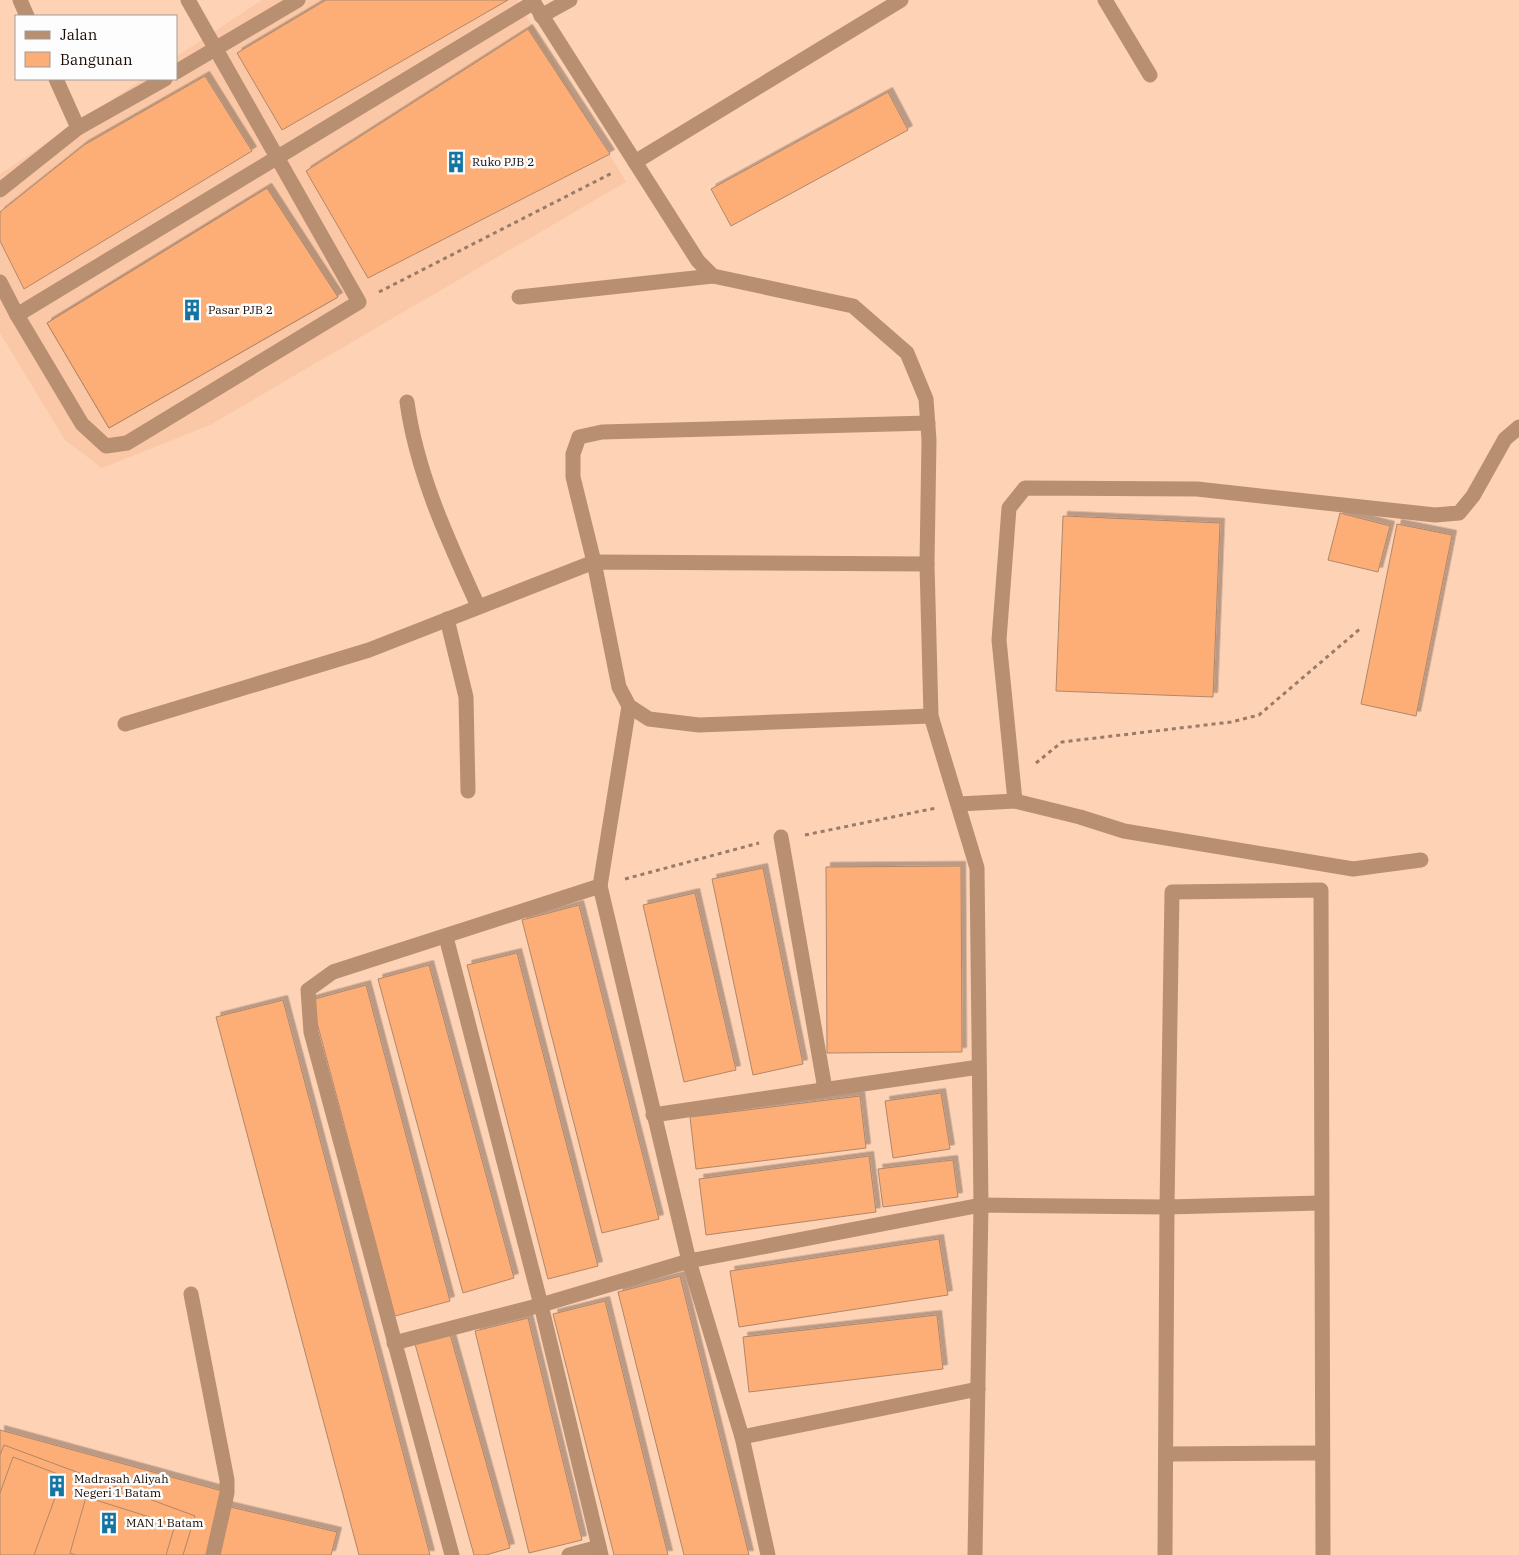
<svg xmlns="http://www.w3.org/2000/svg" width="1519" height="1555" font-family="'IBM Plex Serif',serif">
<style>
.built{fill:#fac8a6}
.building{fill:#fcae76;stroke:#b0876b;filter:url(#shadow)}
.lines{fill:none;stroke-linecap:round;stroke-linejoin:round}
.path{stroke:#9a7b67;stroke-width:3;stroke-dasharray:4 4;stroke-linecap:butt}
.minor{stroke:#b98f72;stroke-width:15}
.labels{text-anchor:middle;stroke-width:5;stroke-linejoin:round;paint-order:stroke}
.poi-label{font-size:12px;fill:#180902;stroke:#fdfdfd;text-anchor:start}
</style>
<defs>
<filter id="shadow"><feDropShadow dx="4.5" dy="-4.5" stdDeviation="0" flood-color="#0004"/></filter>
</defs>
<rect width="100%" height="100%" fill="#fed2b5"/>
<!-- built -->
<path class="built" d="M 262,0 L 517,0 L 626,182 L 210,425 L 102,468 L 65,440 L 0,333 L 0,174 L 143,79 L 176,79 L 176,57 Z"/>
<!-- building -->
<g class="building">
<path d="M 326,0 L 508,0 L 282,130 L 237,53 Z"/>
<path d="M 528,29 L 610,154 L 368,278 L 306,171 Z"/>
<path d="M 205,76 L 252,151 L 24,289 L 0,241 L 0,212 L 84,145 Z"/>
<path d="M 888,92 L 908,130 L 731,226 L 711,189 Z"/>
<path d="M 267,188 L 338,297 L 109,428 L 47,323 Z"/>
<path d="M 267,188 L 338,297 L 109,428 L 47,323 Z"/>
<path d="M 1340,513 L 1390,526 L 1378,572 L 1328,560 Z"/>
<path d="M 1063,516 L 1220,523 L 1213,697 L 1056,691 Z"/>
<path d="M 1397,524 L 1452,535 L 1416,716 L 1361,704 Z"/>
<path d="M 961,866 L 962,1052 L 827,1053 L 826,867 Z"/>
<path d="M 763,868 L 803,1064 L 753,1075 L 712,879 Z"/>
<path d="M 695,893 L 736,1070 L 684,1082 L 643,905 Z"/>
<path d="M 579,905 L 659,1219 L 602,1233 L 522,920 Z"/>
<path d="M 517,953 L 598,1266 L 548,1279 L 467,965 Z"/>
<path d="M 429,965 L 514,1278 L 463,1293 L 378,979 Z"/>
<path d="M 366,985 L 450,1301 L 395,1316 L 311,1000 Z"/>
<path d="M 283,1000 L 430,1555 L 359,1555 L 216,1017 Z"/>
<path d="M 941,1093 L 950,1149 L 893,1158 L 885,1101 Z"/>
<path d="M 860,1096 L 866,1148 L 696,1169 L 690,1117 Z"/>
<path d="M 869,1156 L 876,1212 L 706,1235 L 699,1179 Z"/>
<path d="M 953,1160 L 958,1197 L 883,1207 L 878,1169 Z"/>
<path d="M 939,1239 L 948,1295 L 739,1327 L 730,1271 Z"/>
<path d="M 680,1276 L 749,1555 L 684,1555 L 618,1292 Z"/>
<path d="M 605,1301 L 668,1555 L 614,1555 L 553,1314 Z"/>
<path d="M 937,1315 L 943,1369 L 749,1392 L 743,1337 Z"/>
<path d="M 528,1318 L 582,1540 L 529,1553 L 475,1331 Z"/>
<path d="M 450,1334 L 510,1548 L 486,1555 L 474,1555 L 415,1344 Z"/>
<path d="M 0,1430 L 226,1492 L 211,1555 L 0,1555 Z"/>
<path d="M 4,1445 L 195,1516 L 183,1555 L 0,1555 L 0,1455 Z"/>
<path d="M 13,1457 L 63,1476 L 34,1555 L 0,1555 L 0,1493 Z"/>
<path d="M 86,1497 L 175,1525 L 166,1555 L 76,1555 L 70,1553 Z"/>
<path d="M 226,1506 L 337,1532 L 331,1555 L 215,1555 Z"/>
</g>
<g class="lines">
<!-- path -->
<g class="path">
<path d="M 379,292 L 614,172"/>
<path d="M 1036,763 L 1062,742 L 1231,722 L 1259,715 L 1361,628"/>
<path d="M 805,835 L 936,808"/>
<path d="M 625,879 L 759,843"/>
</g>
<!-- minor -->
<g class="minor">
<path d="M 20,0 L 27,16"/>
<path d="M 532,0 L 698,261 L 713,276"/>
<path d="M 1105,0 L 1150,75"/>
<path d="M 541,16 L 570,0"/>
<path d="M 176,72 L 298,0"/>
<path d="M 56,79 L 78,128"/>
<path d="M 635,162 L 901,0"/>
<path d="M 0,190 L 78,128 L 165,79"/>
<path d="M 0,282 L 17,315 L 82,424 L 106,446 L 127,443 L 359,302 L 188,0"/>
<path d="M 519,297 L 713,276 L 853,306 L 907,353 L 926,399 L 929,440 L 927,564 L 931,716 L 977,868 L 981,1205 L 975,1555"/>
<path d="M 17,315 L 534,2"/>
<path d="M 407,402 C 417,474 448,540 478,606"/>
<path d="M 928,423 L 602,432 L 579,437 L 573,454 L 573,477 L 594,562 L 619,687 L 629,706 L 649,719 L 699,725 L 931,716"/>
<path d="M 447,619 L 466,697 L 468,791"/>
<path d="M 629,706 L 600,886 L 689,1261 L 742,1437 L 768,1555"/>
<path d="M 125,724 L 369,650 L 594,562 L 927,564"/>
<path d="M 1015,801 L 999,640 L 1009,508 L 1025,488 L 1197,489 L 1435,515 L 1459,513 L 1473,496 L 1505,439 L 1519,427"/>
<path d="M 959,804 L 1015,801 L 1080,817 L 1124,831 L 1353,869 L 1421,860"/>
<path d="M 781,837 L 825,1089"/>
<path d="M 446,937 L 541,1305 L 601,1555"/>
<path d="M 653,1115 L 979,1067"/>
<path d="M 191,1294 L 227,1480 L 227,1493 L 213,1555"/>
<path d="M 394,1343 L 541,1305 L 689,1261 L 981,1205 L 1167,1207 L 1321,1203"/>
<path d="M 742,1437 L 978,1389"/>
<path d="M 1167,1454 L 1321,1453"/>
<path d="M 452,1555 L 311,1032 L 308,990 L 333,972 L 600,886"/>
<path d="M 569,1555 L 599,1547"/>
<path d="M 1165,1555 L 1167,1207 L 1172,892 L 1321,890 L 1323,1555"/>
</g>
</g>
<!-- icons -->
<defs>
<g id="building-bare" transform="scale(1.725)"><path d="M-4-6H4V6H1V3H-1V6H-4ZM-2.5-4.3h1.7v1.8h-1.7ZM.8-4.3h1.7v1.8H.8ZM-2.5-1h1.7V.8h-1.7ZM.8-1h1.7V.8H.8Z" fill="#1575a2" stroke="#fdfdfd" stroke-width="2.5" paint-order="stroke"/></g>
</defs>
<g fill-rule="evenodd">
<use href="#building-bare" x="456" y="162"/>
<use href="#building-bare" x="192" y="310"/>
<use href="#building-bare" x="57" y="1486"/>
<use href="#building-bare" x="109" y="1523"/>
</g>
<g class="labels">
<!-- poi labels -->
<g class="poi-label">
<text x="472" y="166">Ruko PJB 2</text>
<text x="208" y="314">Pasar PJB 2</text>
<text x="74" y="1483">Madrasah Aliyah<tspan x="74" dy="14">Negeri 1 Batam</tspan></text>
<text x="126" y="1527">MAN 1 Batam</text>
</g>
</g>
<!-- legend -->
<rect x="15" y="15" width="162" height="65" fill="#fdfdfd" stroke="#a19b99"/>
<rect x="25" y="31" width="25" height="8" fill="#b98f72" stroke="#a19b99"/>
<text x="60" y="40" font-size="15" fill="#180902">Jalan</text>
<rect x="25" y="52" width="25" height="15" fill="#fcae76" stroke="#a19b99"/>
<text x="60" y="65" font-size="15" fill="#180902">Bangunan</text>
</svg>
